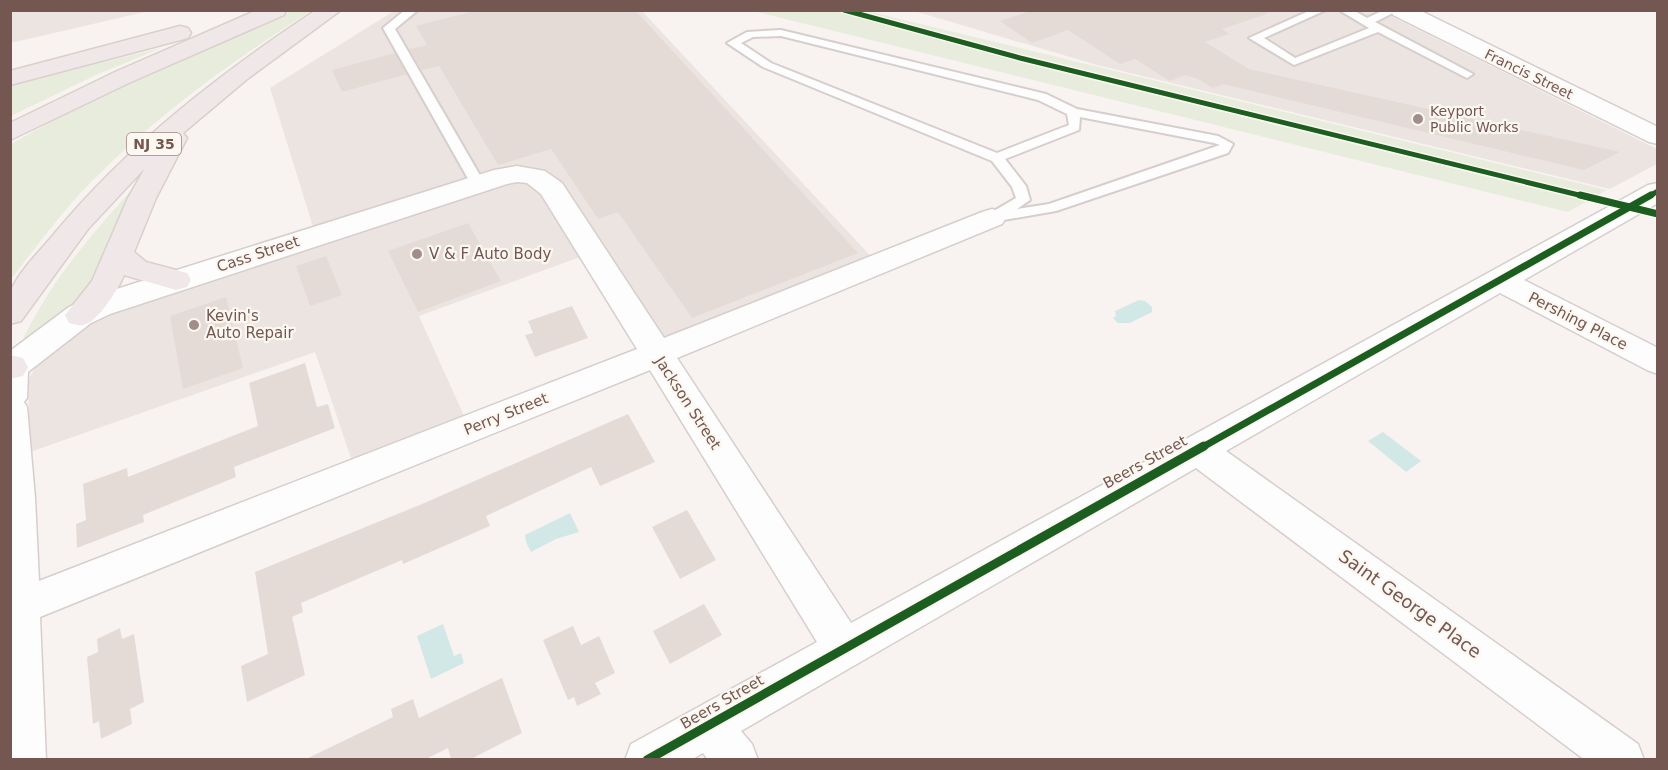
<svg xmlns="http://www.w3.org/2000/svg" width="1668" height="770" font-family="'DejaVu Sans',sans-serif">
<style>
.industrial{fill:#ece4e1}
.green{fill:#e8ecdc}
.water{fill:#d2e8e6}
.building{fill:#e4dbd7}
.lines{fill:none;stroke-linecap:round;stroke-linejoin:round}
.lane-casing{stroke:#d6cecc;stroke-width:4}
.street-casing{stroke:#d6cecc;stroke-width:3}
.highway-casing{stroke:#d9d0cd;stroke-width:3}
.lane{fill:#fefdfd;fill-rule:evenodd}
.street{fill:#fefdfd;fill-rule:evenodd}
.highway{fill:#f0e8e8;fill-rule:evenodd}
.cycleway-far2-casing{stroke:#fdf7f2;stroke-width:8}
.cycleway-far1-casing{stroke:#fdf7f2;stroke-width:10}
.cycleway-casing{stroke:#fdf7f2;stroke-width:13}
.cycleway-far2{stroke:#1b5e20;stroke-width:5}
.cycleway-far1{stroke:#1b5e20;stroke-width:7}
.cycleway{stroke:#1b5e20;stroke-width:9}
.poi-dot{fill:#a28e89;stroke:#fdf7f2;stroke-width:2}
.labels{text-anchor:middle;stroke-width:4.5;stroke-linejoin:round;paint-order:stroke}
.far-street-label{font-size:14px;fill:#745751;stroke:#fdf7f2}
.far-poi-label{font-size:14px;fill:#745751;stroke:#fdf7f2;text-anchor:start}
.shield{fill:#fdf7f2;stroke:#9d8781;stroke-width:1.5}
.shield-label{font-size:14px;font-weight:bold;fill:#745751}
.street-label{font-size:15px;fill:#745751;stroke:#fdf7f2}
.poi-label{font-size:15px;fill:#745751;stroke:#fdf7f2;text-anchor:start}
.near-street-label{font-size:18px;fill:#745751;stroke:#fdf7f2}
</style>
<rect width="100%" height="100%" fill="#f8f3f0"/>
<!-- industrial -->
<g class="industrial">
<path d="M 11,10 L 149,10 L 149,11 L 11,43 Z"/>
<path d="M 394,11 L 642,11 L 879,265 L 642,355 L 580,257 L 419,316 L 465,418 L 352,461 L 315,352 L 30,452 L 28,380 L 39,361 L 69,334 L 104,314 L 318,243 L 270,88 Z"/>
<path d="M 914,11 L 1381,11 L 1657,149 L 1657,164 L 1610,189 L 1097,65 Z"/>
</g>
<!-- green -->
<g class="green">
<path d="M 291,11 L 311,11 C 229,63 157,115 89,184 C 61,213 36,247 11,279 L 11,144 L 83,104 Z"/>
<path d="M 753,11 L 867,11 L 1607,190 L 1568,212 Z"/>
<path d="M 161,48 L 94,76 L 11,116 L 11,85 Z"/>
<path d="M 138,183 L 96,276 L 75,304 L 27,340 L 24,337 C 52,279 95,230 138,183 Z"/>
</g>
<!-- water -->
<g class="water">
<path d="M 1139,300 L 1145,301 L 1152,307 L 1152,312 L 1130,323 L 1118,323 L 1113,318 L 1116,316 L 1115,311 Z"/>
<path d="M 1383,432 L 1421,461 L 1406,472 L 1368,441 Z"/>
<path d="M 570,513 L 579,532 L 556,539 L 531,552 L 526,542 L 525,535 Z"/>
<path d="M 443,624 L 454,656 L 461,653 L 464,663 L 431,679 L 417,636 Z"/>
</g>
<!-- building -->
<g class="building">
<path d="M 478,10 L 635,10 L 858,253 L 692,318 L 618,212 L 598,219 L 551,149 L 498,165 L 439,66 L 422,70 L 409,49 L 427,45 L 416,26 Z"/>
<path d="M 1033,10 L 1266,10 L 1267,14 L 1222,29 L 1229,34 L 1205,42 L 1249,69 L 1620,152 L 1584,170 L 1223,84 L 1213,88 L 1196,78 L 1185,75 L 1170,81 L 1135,59 L 1120,64 L 1068,30 L 1032,43 L 1000,21 Z"/>
<path d="M 395,53 L 407,74 L 342,92 L 332,70 Z"/>
<path d="M 468,223 L 501,281 L 418,312 L 388,251 Z"/>
<path d="M 326,256 L 342,295 L 310,306 L 296,266 Z"/>
<path d="M 226,297 L 243,368 L 183,389 L 170,316 Z"/>
<path d="M 572,306 L 588,338 L 535,357 L 525,335 L 533,333 L 528,321 Z"/>
<path d="M 305,363 L 317,407 L 328,404 L 335,428 L 234,467 L 236,477 L 143,515 L 144,522 L 77,548 L 76,524 L 86,520 L 83,484 L 127,468 L 128,477 L 258,426 L 249,383 Z"/>
<path d="M 628,414 L 655,462 L 600,486 L 591,467 L 486,516 L 490,526 L 403,564 L 402,560 L 301,603 L 303,612 L 292,617 L 305,675 L 247,702 L 241,666 L 268,654 L 255,572 L 422,504 Z"/>
<path d="M 687,510 L 716,560 L 680,579 L 652,527 Z"/>
<path d="M 704,604 L 722,635 L 670,664 L 653,631 Z"/>
<path d="M 573,626 L 581,645 L 599,636 L 615,673 L 595,683 L 601,694 L 577,706 L 574,697 L 568,700 L 543,640 Z"/>
<path d="M 120,628 L 122,639 L 134,634 L 144,702 L 130,709 L 132,724 L 101,739 L 99,721 L 93,724 L 87,657 L 98,652 L 97,639 Z"/>
<path d="M 502,678 L 522,733 L 471,759 L 451,759 L 448,748 L 426,759 L 306,759 L 393,717 L 391,709 L 413,699 L 419,718 Z"/>
</g>
<g class="lines">
<!-- lane casing -->
<g class="lane-casing">
<g id="lane">
<path d="M 405,10 L 418,10 L 395,29 L 485,184 L 483,187 L 478,188 L 471,184 L 383,28 Z"/>
<path d="M 1311,10 L 1326,10 L 1264,38 L 1295,58 L 1369,28 L 1339,10 L 1353,10 L 1367,18 L 1384,10 L 1399,10 L 1375,22 L 1473,74 L 1467,78 L 1463,76 L 1378,32 L 1294,65 L 1249,38 Z"/>
<path d="M 781,30 L 1046,94 L 1077,109 L 1218,136 L 1233,144 L 1228,153 L 1056,211 L 992,222 L 985,218 L 987,215 L 1016,198 L 1012,187 L 992,161 L 763,67 L 727,43 L 747,32 ZM 781,36 L 1038,100 L 1067,114 L 1069,125 L 997,153 L 771,63 L 741,43 L 753,37 ZM 1080,117 L 1214,143 L 1220,145 L 1049,204 L 1017,209 L 1030,200 L 1026,186 L 1005,159 L 1079,130 Z"/>
</g>
</g>
<!-- street casing -->
<g class="street-casing">
<g id="street">
<path d="M 1391,10 L 1419,10 L 1658,127 L 1658,144 L 1649,142 L 1393,15 Z"/>
<path d="M 517,166 L 545,171 L 562,183 L 664,338 L 982,212 L 992,209 L 1002,212 L 1006,218 L 1002,224 L 677,358 L 851,623 L 1648,185 L 1658,183 L 1658,203 L 1524,280 L 1658,348 L 1658,374 L 1647,370 L 1500,293 L 1226,451 L 1638,744 L 1644,760 L 1585,760 L 1196,468 L 741,731 L 752,744 L 758,760 L 708,760 L 703,753 L 691,760 L 625,760 L 631,744 L 817,642 L 650,370 L 40,617 L 46,760 L 10,760 L 10,351 L 69,307 L 88,298 L 494,170 ZM 517,182 L 527,183 L 541,194 L 637,349 L 39,581 L 35,498 L 27,407 L 24,402 L 27,398 L 28,372 L 91,323 L 110,314 L 507,184 Z"/>
</g>
</g>
<!-- highway casing -->
<g class="highway-casing">
<g id="highway">
<path d="M 257,10 L 286,10 L 284,15 L 131,82 L 10,140 L 10,123 L 115,72 Z"/>
<path d="M 316,10 L 341,10 L 246,80 L 183,133 L 187,138 L 156,198 L 134,252 L 146,262 L 187,273 L 191,280 L 187,287 L 176,290 L 124,275 C 119,288 100,318 88,323 C 81,327 76,325 69,323 L 65,315 L 92,281 L 128,198 L 145,168 L 88,229 L 21,321 L 10,324 C 10,314 7,296 12,288 C 22,268 40,251 54,234 C 128,145 219,74 316,10 Z"/>
<path d="M 180,26 L 188,28 L 191,33 L 188,38 L 10,85 L 10,71 Z"/>
<path d="M 10,355 L 23,358 L 28,367 L 23,376 L 10,379 Z"/>
</g>
</g>
<!-- lane -->
<use href="#lane" class="lane"/>
<!-- street -->
<use href="#street" class="street"/>
<!-- highway -->
<use href="#highway" class="highway"/>
<!-- cycleway-far2 casing -->
<g class="cycleway-far2-casing">
<g id="cycleway-far2">
<path d="M 844,10 L 1020,58 L 1587,197"/>
<path d="M 1648,197 L 1658,191"/>
</g>
</g>
<!-- cycleway-far1 casing -->
<g class="cycleway-far1-casing">
<g id="cycleway-far1">
<path d="M 1580,195 L 1658,214"/>
<path d="M 1201,448 L 1651,195"/>
</g>
</g>
<!-- cycleway casing -->
<g class="cycleway-casing">
<path id="cycleway" d="M 647,760 L 1204,446"/>
</g>
<!-- cycleway-far2 -->
<use href="#cycleway-far2" class="cycleway-far2"/>
<!-- cycleway-far1 -->
<use href="#cycleway-far1" class="cycleway-far1"/>
<!-- cycleway -->
<use href="#cycleway" class="cycleway"/>
</g>
<!-- markers -->
<g class="poi-dot">
<circle cx="1418" cy="119" r="6"/>
<circle cx="417" cy="254" r="6"/>
<circle cx="194" cy="325" r="6"/>
</g>
<g class="labels">
<!-- far-street labels -->
<g class="far-street-label">
<text transform="translate(1529 74) rotate(26)" y="5">Francis Street</text>
</g>
<!-- far-poi labels -->
<g class="far-poi-label">
<text x="1430" y="116">Keyport<tspan x="1430" dy="16">Public Works</tspan></text>
</g>
<!-- shield labels -->
<rect class="shield" x="127" y="133" width="54" height="22" rx="4.5"/>
<g class="shield-label">
<text x="154" y="149">NJ 35</text>
</g>
<!-- street labels -->
<g class="street-label">
<text transform="translate(258 254) rotate(-18)" y="5">Cass Street</text>
<text transform="translate(1578 321) rotate(27)" y="5">Pershing Place</text>
<text transform="translate(688 403) rotate(57)" y="5">Jackson Street</text>
<text transform="translate(506 414) rotate(-22)" y="5">Perry Street</text>
<text transform="translate(1145 462) rotate(-29)" y="5">Beers Street</text>
<text transform="translate(722 702) rotate(-30)" y="5">Beers Street</text>
</g>
<!-- poi labels -->
<g class="poi-label">
<text x="429" y="259">V &amp; F Auto Body</text>
<text x="206" y="321">Kevin's<tspan x="206" dy="17">Auto Repair</tspan></text>
</g>
<!-- near-street labels -->
<g class="near-street-label">
<text transform="translate(1410 604) rotate(36)" y="6">Saint George Place</text>
</g>
</g>
<!-- border -->
<rect width="1668" height="770" fill="none" stroke="#745751" stroke-width="24"/>
</svg>
